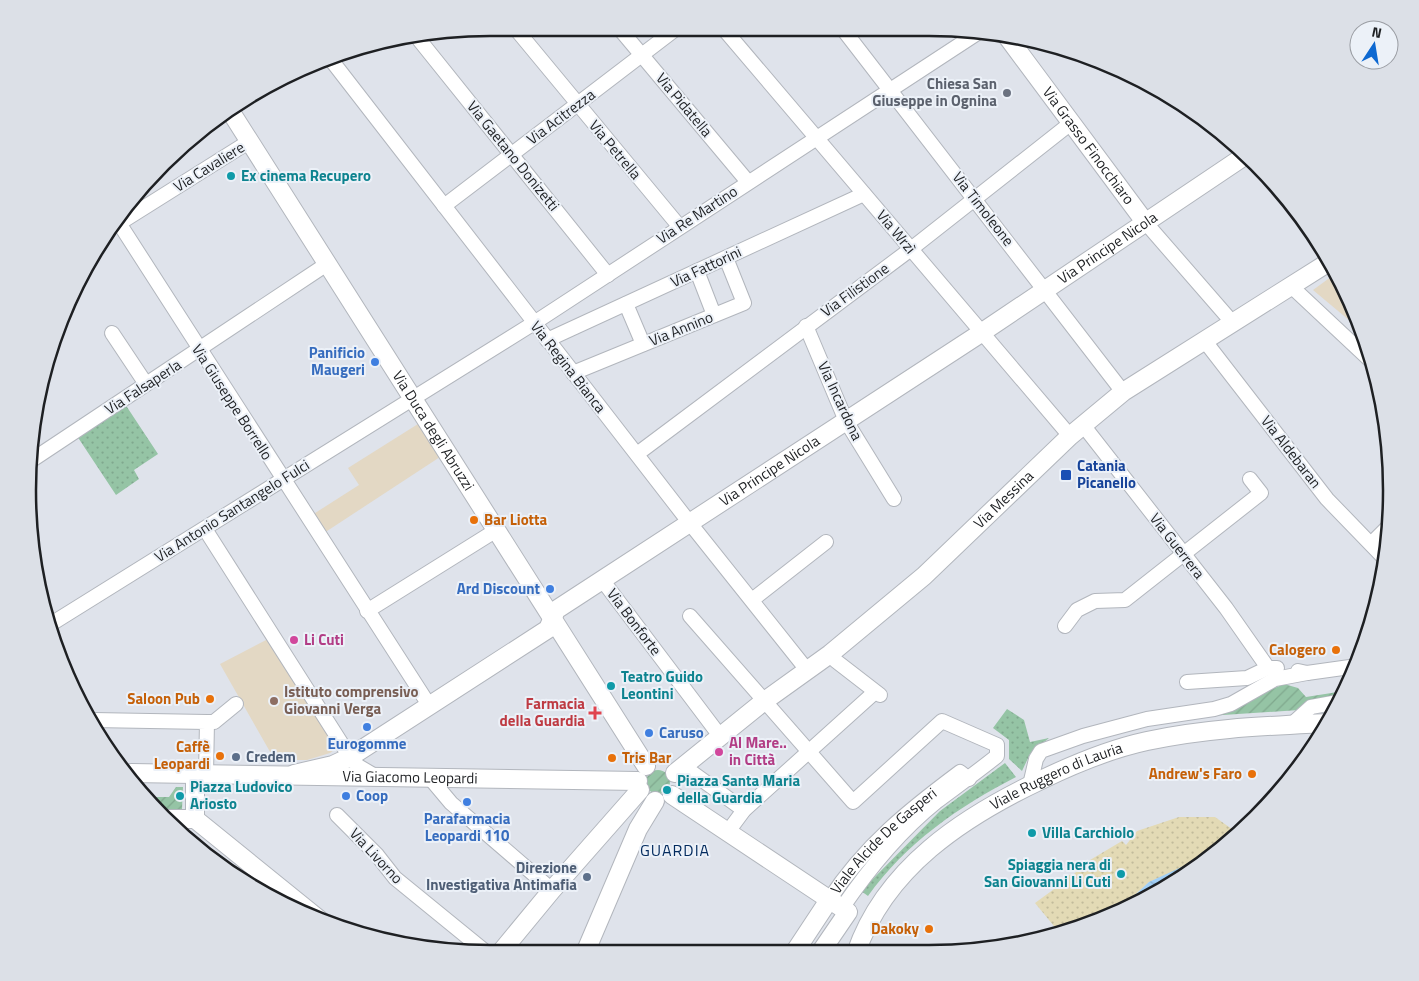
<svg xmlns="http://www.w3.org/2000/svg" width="1419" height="981" font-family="'Titillium Web',sans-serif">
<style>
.education{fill:#e3d8c4}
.grass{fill:url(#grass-dots)}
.sand{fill:url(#sand-dots)}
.garden{fill:url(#garden-furrows)}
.water{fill:url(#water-waves)}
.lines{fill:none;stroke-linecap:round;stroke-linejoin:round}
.minor-casing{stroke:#b2b6bd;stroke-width:16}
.major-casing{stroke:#b2b6bd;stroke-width:20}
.minor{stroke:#fff;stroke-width:14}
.major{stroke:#fff;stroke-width:18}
.worship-dot{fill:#6b7280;stroke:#ecf1f8;stroke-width:2}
.culture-dot{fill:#0f9aa8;stroke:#ecf1f8;stroke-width:2}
.shop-dot{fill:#3f7fe0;stroke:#ecf1f8;stroke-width:2}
.transit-dot{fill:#1a4fb4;stroke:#ecf1f8;stroke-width:2}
.food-dot{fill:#e8710a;stroke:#ecf1f8;stroke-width:2}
.hotel-dot{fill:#d1479c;stroke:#ecf1f8;stroke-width:2}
.education-dot{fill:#8d6e63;stroke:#ecf1f8;stroke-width:2}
.health-dot{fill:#e0444e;stroke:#ecf1f8;stroke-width:2}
.service-dot{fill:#5c6f8a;stroke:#ecf1f8;stroke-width:2}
.labels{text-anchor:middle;stroke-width:4;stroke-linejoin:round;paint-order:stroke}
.worship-label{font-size:15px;font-weight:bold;fill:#5b616d;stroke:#ecf1f8;text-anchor:end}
.street-label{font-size:15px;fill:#1e2023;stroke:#ecf1f8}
.culture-label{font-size:15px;font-weight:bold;fill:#0d838f;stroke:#ecf1f8;text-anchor:start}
.shop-label{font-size:15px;font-weight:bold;fill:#366cbe;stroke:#ecf1f8;text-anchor:end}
.transit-label{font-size:15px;font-weight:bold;fill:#164399;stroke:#ecf1f8;text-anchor:start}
.food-label{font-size:15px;font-weight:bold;fill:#c56008;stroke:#ecf1f8;text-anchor:end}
.hotel-label{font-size:15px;font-weight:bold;fill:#b23c85;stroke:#ecf1f8;text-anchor:start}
.education-label{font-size:15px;font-weight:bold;fill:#785e54;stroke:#ecf1f8;text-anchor:start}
.health-label{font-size:15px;font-weight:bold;fill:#be3a42;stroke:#ecf1f8;text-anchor:end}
.service-label{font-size:15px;font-weight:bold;fill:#4e5e75;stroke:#ecf1f8;text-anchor:start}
.neighbourhood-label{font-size:16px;letter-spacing:1px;fill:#032b5e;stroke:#ecf1f8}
.rim{fill:none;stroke:#1e2023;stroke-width:2.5}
</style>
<defs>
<pattern id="grass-dots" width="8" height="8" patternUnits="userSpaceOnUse" patternTransform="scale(1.25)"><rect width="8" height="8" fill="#95c4a5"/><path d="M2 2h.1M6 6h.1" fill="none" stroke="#80a88e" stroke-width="1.8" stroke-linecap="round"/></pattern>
<pattern id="sand-dots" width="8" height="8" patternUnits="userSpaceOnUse" patternTransform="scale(1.25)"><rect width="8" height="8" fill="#e3dab5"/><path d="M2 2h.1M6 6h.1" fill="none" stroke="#c2bb9b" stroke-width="1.8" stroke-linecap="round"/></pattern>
<pattern id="garden-furrows" width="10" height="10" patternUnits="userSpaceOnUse" patternTransform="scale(1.25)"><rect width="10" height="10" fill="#95c4a5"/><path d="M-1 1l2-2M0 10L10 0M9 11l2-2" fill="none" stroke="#80a88e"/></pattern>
<pattern id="water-waves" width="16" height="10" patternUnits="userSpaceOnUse" patternTransform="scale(1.25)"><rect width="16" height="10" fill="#a1cff6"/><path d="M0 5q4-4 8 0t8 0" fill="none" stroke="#8ab1d3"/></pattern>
</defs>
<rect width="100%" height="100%" fill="#dfe3eb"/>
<!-- education -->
<g class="education">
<path d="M 1335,274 L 1356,314 L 1362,331 L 1313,290 Z"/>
<path d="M 418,424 L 440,457 L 324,533 L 312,515 L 359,485 L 348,468 Z"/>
<path d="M 268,639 L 337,748 L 330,753 L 307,760 L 273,760 L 273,757 L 220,664 Z"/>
</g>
<!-- grass -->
<g class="grass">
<path d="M 125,404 L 158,454 L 134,470 L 139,479 L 116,495 L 77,436 L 87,432 L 89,428 Z"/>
<path d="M 1007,709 L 1024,720 L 1030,742 L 1049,738 L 1030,754 L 1022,771 L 1009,759 L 1009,740 L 993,728 Z"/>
<path d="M 1005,763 L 1016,777 C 958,807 906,843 868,896 L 861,891 L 940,811 Z"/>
</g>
<!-- sand -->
<path class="sand" d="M 1179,817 L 1215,817 L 1236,832 L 1192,864 L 1149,882 L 1136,894 L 1100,917 L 1058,931 L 1035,903 L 1061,884 L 1066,875 L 1073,875 L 1085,863 L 1122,841 L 1126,845 L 1137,831 Z"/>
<!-- garden -->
<g class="garden">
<path d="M 1284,684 L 1298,688 L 1306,697 L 1344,691 L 1340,699 L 1299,710 L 1208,716 Z"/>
<circle cx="658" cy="782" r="12"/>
<path d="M 176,787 L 183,787 L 182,809 L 156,809 L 148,797 L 169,797 Z"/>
</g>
<!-- water -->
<path class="water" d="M 1188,864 L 1192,864 L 1134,906 L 1100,917 L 1136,894 L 1149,882 Z"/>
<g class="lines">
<!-- minor casing -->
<g class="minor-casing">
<g id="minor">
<path d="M 515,28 L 679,226"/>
<path d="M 619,28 L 748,182"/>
<path d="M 723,28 L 1070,436"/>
<path d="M 842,28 L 1123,392"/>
<path d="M 417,37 L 608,275"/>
<path d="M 332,61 L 689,522 L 807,670"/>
<path d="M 444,206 L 677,28"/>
<path d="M 1145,222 L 1232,322"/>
<path d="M 119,223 L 429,705"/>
<path d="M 118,224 L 250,141"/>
<path d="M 697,271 L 714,315"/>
<path d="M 1292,287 L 1371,361"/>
<path d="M 626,304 L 643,344"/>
<path d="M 806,326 L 846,421 L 894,499"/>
<path d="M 112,333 L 146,384"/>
<path d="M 547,340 L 864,194"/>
<path d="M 1204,340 L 1327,499 L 1385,559"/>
<path d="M 573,373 L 744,303 L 726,258"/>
<path d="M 1083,425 L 1226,608 L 1268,668"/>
<path d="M 637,454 L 911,249 L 1071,123"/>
<path d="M 32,460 L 327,264"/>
<path d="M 205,529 L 350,757 L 358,766 L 375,776"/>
<path d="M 1372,543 L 1388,527"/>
<path d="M 603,581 L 720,736"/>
<path d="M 752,600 L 826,542"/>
<path d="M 367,611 L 495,531"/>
<path d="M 690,616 L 853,802 L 942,721 L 997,745 L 997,756 C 977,772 956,787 936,802 C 900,831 868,870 842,908"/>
<path d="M 51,624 L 534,323 L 979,32"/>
<path d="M 1065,626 L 1077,610 L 1095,601 L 1125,600 L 1261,493 L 1250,479"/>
<path d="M 836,661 L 880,695"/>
<path d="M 1298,671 L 1307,673 L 1357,666"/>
<path d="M 1187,682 L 1247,678 L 1268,668 L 1277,668"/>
<path d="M 93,720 L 207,722 L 206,774"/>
<path d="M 207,722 L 214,722 L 236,704"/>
<path d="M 1291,725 L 1311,707 L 1338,702"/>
<path d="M 683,766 L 744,810"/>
<path d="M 430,778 L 451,803 L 552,890"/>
<path d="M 1030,785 L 1036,759 L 1041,751 L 1083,736 L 1147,719 L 1214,709 L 1231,704 L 1275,679 L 1307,673"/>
<path d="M 337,815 L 377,855 L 395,878 L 487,953"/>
<path d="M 727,833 L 744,810 L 875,692"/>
<path id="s1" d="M 829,900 C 865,845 909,810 960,772 L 969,779"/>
</g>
</g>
<!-- major casing -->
<g class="major-casing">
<g id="major">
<path id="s2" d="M 1006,35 L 1145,222"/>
<path id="s3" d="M 229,109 L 646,766"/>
<path id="s4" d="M 131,773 L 638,781"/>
<path id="s5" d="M 675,773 L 763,702 L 830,654 L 924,576 L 1070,436 L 1123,392 L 1329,262"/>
<path id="s6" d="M 294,774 L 333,765 L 350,757 L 548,629 L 556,610 L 981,333 L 1246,155"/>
<path d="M 672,795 L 848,912 L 820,953"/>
<path d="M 164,819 L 195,819 L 195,774"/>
<path d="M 195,819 L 321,921"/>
<path d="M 500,953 L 552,890 L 640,790"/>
<path d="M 585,953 L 638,829 L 655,801"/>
<path d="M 794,953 L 829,900"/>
<path id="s7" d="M 856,953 C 885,868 963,817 1041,780 C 1074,764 1110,749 1147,741 C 1206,728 1267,726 1327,723"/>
</g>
</g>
<!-- minor -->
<use href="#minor" class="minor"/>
<!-- major -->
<use href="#major" class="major"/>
</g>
<!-- markers -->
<circle class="worship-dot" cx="1007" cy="93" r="5"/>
<g class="culture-dot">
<circle cx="231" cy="176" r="5"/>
<circle cx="611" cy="686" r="5"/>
<circle cx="667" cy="790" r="5"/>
<circle cx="180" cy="796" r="5"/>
<circle cx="1032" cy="833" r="5"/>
<circle cx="1121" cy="874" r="5"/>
</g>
<g class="shop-dot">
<circle cx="375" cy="362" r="5"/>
<circle cx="550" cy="589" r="5"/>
<circle cx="367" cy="727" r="5"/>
<circle cx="649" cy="733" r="5"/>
<circle cx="346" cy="796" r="5"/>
<circle cx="467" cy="802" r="5"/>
</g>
<rect class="transit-dot" x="1060" y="469" width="12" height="12" rx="2.5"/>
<g class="food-dot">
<circle cx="474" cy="520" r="5"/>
<circle cx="1336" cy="650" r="5"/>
<circle cx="210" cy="699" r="5"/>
<circle cx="220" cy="756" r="5"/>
<circle cx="612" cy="758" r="5"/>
<circle cx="1252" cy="774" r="5"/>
<circle cx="929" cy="929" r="5"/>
</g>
<g class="hotel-dot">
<circle cx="294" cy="640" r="5"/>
<circle cx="719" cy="752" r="5"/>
</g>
<circle class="education-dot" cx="274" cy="701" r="5"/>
<path class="health-dot" d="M592.5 705.5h5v5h5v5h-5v5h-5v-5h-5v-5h5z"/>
<g class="service-dot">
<circle cx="236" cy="757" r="5"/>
<circle cx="587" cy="877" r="5"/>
</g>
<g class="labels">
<!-- worship labels -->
<g class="worship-label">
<text x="997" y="89">Chiesa San<tspan x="997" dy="17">Giuseppe in Ognina</tspan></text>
</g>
<!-- street labels -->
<g class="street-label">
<text transform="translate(684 105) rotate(50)" y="5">Via Pidatella</text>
<text transform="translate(561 117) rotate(-37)" y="5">Via Acitrezza</text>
<text dy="5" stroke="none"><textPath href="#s2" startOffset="138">Via Grasso Finocchiaro</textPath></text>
<text transform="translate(615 150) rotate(50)" y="5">Via Petrella</text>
<text transform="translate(513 156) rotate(51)" y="5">Via Gaetano Donizetti</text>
<text transform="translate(209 167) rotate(-32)" y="5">Via Cavaliere</text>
<text transform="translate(983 209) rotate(52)" y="5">Via Timoleone</text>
<text transform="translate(697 215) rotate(-33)" y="5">Via Re Martino</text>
<text transform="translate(896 232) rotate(50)" y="5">Via Wrzì</text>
<text dy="5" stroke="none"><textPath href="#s6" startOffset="975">Via Principe Nicola</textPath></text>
<text transform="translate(706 267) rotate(-25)" y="5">Via Fattorini</text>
<text transform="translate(855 290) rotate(-36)" y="5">Via Filistione</text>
<text transform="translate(681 329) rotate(-22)" y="5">Via Annino</text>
<text transform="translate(568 367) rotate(52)" y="5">Via Regina Bianca</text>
<text transform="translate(143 387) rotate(-33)" y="5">Via Falsaperla</text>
<text transform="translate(840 401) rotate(65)" y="5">Via Incardona</text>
<text transform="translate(232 402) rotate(57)" y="5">Via Giuseppe Borrello</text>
<text dy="5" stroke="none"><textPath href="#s3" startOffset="381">Via Duca degli Abruzzi</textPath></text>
<text transform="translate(1291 452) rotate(52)" y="5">Via Aldebaran</text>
<text dy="5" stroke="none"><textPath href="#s6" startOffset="570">Via Principe Nicola</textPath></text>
<text dy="5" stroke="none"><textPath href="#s5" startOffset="428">Via Messina</textPath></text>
<text transform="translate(232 511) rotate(-32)" y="5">Via Antonio Santangelo Fulci</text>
<text transform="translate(1177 546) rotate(52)" y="5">Via Guerrera</text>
<text transform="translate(634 622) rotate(53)" y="5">Via Bonforte</text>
<text dy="5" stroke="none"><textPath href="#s4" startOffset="279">Via Giacomo Leopardi</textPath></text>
<text dy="5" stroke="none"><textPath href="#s7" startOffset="276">Viale Ruggero di Lauria</textPath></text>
<text dy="5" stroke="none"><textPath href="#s1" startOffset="81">Viale Alcide De Gasperi</textPath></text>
<text transform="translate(376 856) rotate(47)" y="5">Via Livorno</text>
</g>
<!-- culture labels -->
<g class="culture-label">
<text x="241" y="181">Ex cinema Recupero</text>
<text x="621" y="682">Teatro Guido<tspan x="621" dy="17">Leontini</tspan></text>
<text x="677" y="786">Piazza Santa Maria<tspan x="677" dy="17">della Guardia</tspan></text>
<text x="190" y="792">Piazza Ludovico<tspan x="190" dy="17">Ariosto</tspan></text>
<text x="1042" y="838">Villa Carchiolo</text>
<text x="1111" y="870" text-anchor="end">Spiaggia nera di<tspan x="1111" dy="17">San Giovanni Li Cuti</tspan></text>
</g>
<!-- shop labels -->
<g class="shop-label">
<text x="365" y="358">Panificio<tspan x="365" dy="17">Maugeri</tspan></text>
<text x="540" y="594">Ard Discount</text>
<text x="659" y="738" text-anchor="start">Caruso</text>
<text x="367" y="749" text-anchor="middle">Eurogomme</text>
<text x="356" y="801" text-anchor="start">Coop</text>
<text x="467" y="824" text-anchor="middle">Parafarmacia<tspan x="467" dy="17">Leopardi 110</tspan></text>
</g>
<!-- transit labels -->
<g class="transit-label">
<text x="1077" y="471">Catania<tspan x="1077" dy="17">Picanello</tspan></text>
</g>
<!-- food labels -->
<g class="food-label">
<text x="484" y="525" text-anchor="start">Bar Liotta</text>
<text x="1326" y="655">Calogero</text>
<text x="200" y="704">Saloon Pub</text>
<text x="210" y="752">Caffè<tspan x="210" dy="17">Leopardi</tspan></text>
<text x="622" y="763" text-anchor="start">Tris Bar</text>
<text x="1242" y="779">Andrew's Faro</text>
<text x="919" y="934">Dakoky</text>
</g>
<!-- hotel labels -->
<g class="hotel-label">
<text x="304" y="645">Li Cuti</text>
<text x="729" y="748">Al Mare..<tspan x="729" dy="17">in Città</tspan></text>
</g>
<!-- education labels -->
<g class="education-label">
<text x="284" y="697">Istituto comprensivo<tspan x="284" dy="17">Giovanni Verga</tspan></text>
</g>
<!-- health labels -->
<g class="health-label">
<text x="585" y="709">Farmacia<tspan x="585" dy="17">della Guardia</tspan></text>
</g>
<!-- service labels -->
<g class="service-label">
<text x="246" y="762">Credem</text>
<text x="577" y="873" text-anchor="end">Direzione<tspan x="577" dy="17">Investigativa Antimafia</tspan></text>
</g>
<!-- neighbourhood labels -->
<g class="neighbourhood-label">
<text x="675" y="856">GUARDIA</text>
</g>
</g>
<!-- crop -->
<path d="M0 0H1419V981H0ZM490 36H929A454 454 0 0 1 1383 490V491A454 454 0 0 1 929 945H490A454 454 0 0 1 36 491V490A454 454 0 0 1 490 36Z" fill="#dce0e7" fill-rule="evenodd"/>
<path class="rim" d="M490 36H929A454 454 0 0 1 1383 490V491A454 454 0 0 1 929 945H490A454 454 0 0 1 36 491V490A454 454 0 0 1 490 36Z"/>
<!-- north arrow -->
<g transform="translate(1374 45) rotate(12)"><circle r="24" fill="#ecf1f8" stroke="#9a9da3"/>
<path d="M0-4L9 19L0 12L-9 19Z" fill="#0d68d1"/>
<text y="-8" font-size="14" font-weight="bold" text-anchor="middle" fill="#1e2023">N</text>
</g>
</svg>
